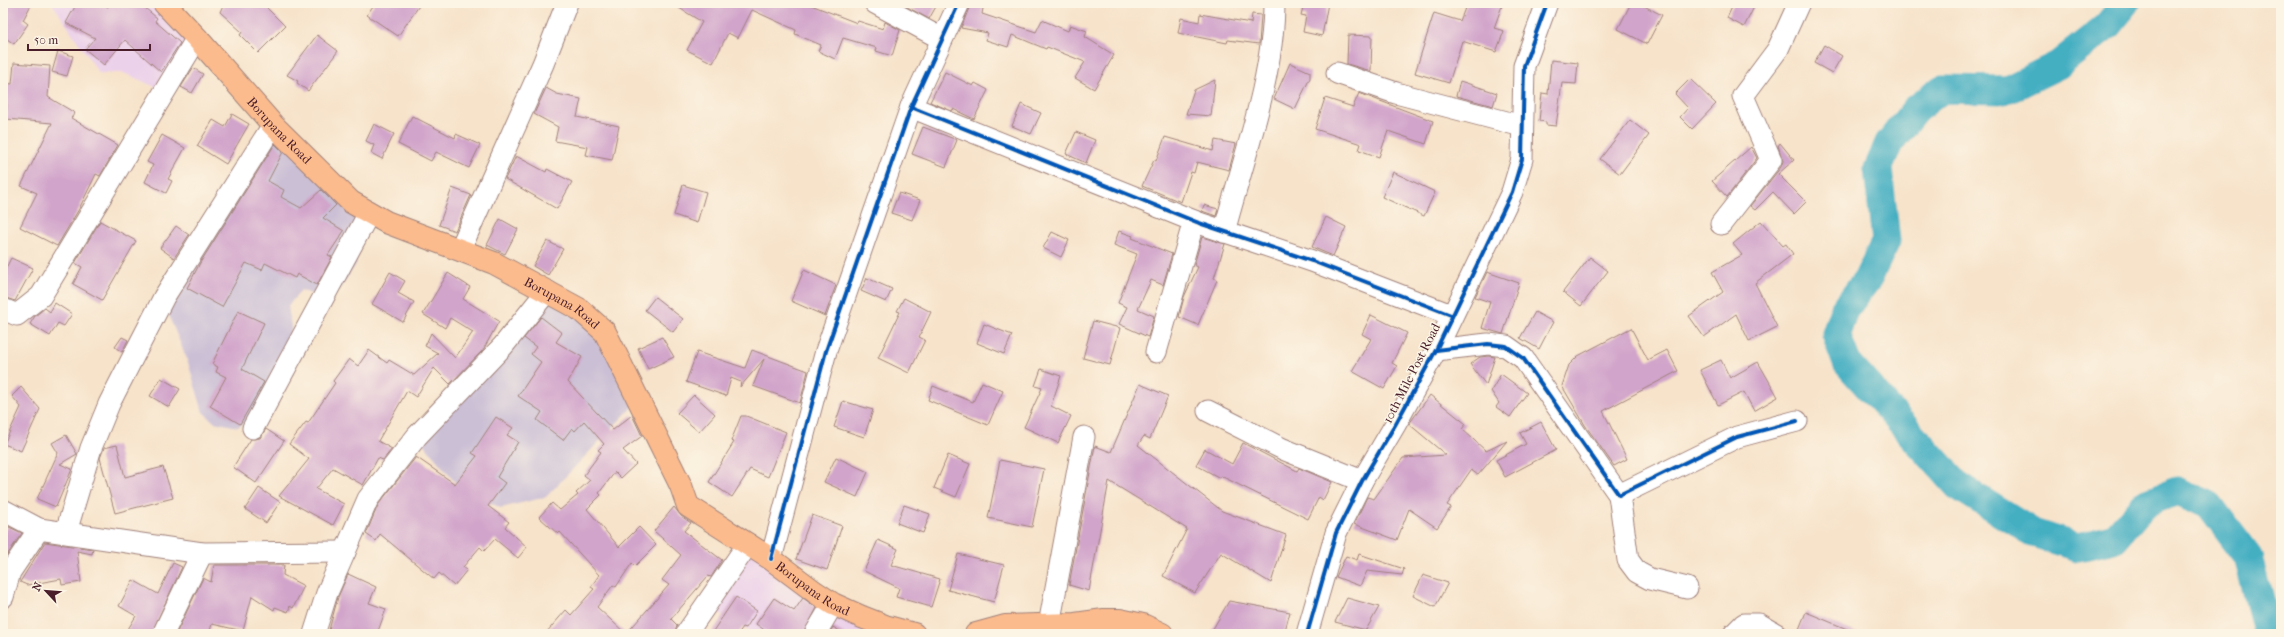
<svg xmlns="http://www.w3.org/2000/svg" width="2284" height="637" font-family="'IM FELL French Canon',serif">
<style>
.built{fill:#ecd1ea}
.industrial{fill:#cbbfd5}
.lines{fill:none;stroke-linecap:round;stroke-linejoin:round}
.river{stroke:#44afc2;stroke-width:29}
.building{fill:#d1a4cb}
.minor-casing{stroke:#a0817a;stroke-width:23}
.major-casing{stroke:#a0817a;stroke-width:24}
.minor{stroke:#fff;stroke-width:21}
.major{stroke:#fbbb8d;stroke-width:22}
.cycleway-casing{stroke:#fcf5e5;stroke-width:6}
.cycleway{stroke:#0057b8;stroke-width:4}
.labels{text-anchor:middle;stroke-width:3;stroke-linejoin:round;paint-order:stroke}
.street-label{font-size:13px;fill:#4a1f2b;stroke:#fcf5e5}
</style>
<rect width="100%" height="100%" fill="#fcf5e5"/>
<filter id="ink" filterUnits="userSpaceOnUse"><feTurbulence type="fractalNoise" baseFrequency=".025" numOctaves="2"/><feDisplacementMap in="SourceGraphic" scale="8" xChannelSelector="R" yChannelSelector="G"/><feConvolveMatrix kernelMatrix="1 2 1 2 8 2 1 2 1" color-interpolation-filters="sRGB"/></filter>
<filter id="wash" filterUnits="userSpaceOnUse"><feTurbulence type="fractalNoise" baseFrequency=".012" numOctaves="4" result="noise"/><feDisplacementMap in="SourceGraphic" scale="16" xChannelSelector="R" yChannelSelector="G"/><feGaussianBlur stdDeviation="0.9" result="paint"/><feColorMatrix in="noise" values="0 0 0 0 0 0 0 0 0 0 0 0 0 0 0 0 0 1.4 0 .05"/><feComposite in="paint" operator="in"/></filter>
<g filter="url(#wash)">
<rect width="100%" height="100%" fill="#f7e3ca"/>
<!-- built -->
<g class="built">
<path d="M 52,3 L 164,3 L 197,38 L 165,91 L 124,73 L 99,73 Z"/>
<path d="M 748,544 L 815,592 L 914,634 L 753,634 L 706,605 Z"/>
</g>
<!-- industrial -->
<g class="industrial">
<path d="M 273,125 L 365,210 L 356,264 L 339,290 L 311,294 L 301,290 L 288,306 L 291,327 L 292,363 L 273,404 L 238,427 L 214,422 L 203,412 L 187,359 L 170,319 L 164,297 Z"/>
<path d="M 547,291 L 579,309 L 639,400 L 546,497 L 501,508 L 467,491 L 454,481 L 417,436 Z"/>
</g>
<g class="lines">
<!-- river -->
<path class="river" d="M 2126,3 L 2107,26 L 2058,65 L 2007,90 L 1942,89 L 1915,110 L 1889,143 L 1878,169 L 1886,241 L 1867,280 L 1844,310 L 1836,334 L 1847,363 L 1958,486 L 2033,533 L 2078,547 L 2114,539 L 2145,503 L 2177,491 L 2209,505 L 2248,557 L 2268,634"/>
</g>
<g id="blocks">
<!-- building -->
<g class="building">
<path d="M 3,3 L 32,3 L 23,20 L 28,24 L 14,44 L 3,36 Z"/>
<path d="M 77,3 L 100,3 L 108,7 L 111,3 L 139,3 L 157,18 L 155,21 L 180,43 L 161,72 L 125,40 L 104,65 L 85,49 L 95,38 L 66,23 Z"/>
<path d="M 224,3 L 262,3 L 285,26 L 258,53 L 240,35 L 242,32 L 220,12 Z"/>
<path d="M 375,3 L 421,3 L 398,36 L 367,15 Z"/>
<path d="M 671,3 L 806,3 L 857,23 L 858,21 L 883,29 L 885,22 L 900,30 L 892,56 L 876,51 L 877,48 L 843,38 L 835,59 L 818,51 L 821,45 L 795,34 L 796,30 L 752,10 L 738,38 L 728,33 L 713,63 L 687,50 L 702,22 Z"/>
<path d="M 900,3 L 938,3 L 929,19 Z"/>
<path d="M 971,3 L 984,3 L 982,14 L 1036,32 L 1042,20 L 1068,31 L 1070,25 L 1087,31 L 1085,37 L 1114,55 L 1094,89 L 1075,78 L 1085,62 L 1047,47 L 1046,49 L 1012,35 L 1008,47 L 986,40 L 988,33 L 961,28 Z"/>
<path d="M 1304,3 L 1328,3 L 1322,36 L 1303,32 L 1306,16 L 1301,15 Z"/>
<path d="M 1467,3 L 1503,3 L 1494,28 L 1504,31 L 1496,52 L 1462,41 L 1449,83 L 1415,73 L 1434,13 L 1460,21 Z"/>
<path d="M 1631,3 L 1638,3 L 1662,15 L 1647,44 L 1618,29 Z"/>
<path d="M 1734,3 L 1756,3 L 1744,27 L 1727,18 Z"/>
<path d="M 1200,14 L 1251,23 L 1252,14 L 1261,15 L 1259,44 L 1228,40 L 1227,43 L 1178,33 L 1181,18 L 1199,22 Z"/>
<path d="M 317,35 L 338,51 L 308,91 L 297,83 L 298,81 L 287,75 Z"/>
<path d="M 1348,35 L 1372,36 L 1371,71 L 1347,64 Z"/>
<path d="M 1824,45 L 1842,56 L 1832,73 L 1814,63 Z"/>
<path d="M 58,51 L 73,56 L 67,76 L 52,72 Z"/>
<path d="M 1551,60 L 1578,63 L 1576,84 L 1562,83 L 1556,126 L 1546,125 L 1546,122 L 1539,121 L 1542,93 L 1548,94 Z"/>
<path d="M 14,63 L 50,66 L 48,97 L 75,113 L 71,118 L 118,145 L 100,176 L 96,174 L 79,209 L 57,246 L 20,227 L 37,193 L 21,186 L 52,123 L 6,119 L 7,104 L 3,104 L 3,83 L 12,84 Z"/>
<path d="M 1290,63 L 1310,72 L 1310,78 L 1295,109 L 1274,99 Z"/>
<path d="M 193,68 L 203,74 L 192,93 L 181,87 Z"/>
<path d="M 945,72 L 973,86 L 975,83 L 988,90 L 974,119 L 953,109 L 952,111 L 930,102 Z"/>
<path d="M 1690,79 L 1716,104 L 1692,129 L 1680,117 L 1688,108 L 1675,94 Z"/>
<path d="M 1215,80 L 1211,116 L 1186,114 L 1194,90 Z"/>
<path d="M 1460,81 L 1497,93 L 1493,106 L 1456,96 Z"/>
<path d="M 546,88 L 557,94 L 581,99 L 577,117 L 619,126 L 612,160 L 586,155 L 588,147 L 555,141 L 558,127 L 534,114 Z"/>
<path d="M 1359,93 L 1433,121 L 1426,144 L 1388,131 L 1379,157 L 1359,150 L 1361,144 L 1315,129 L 1325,98 L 1353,107 Z"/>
<path d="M 1021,104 L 1041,113 L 1031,134 L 1012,126 Z"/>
<path d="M 232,114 L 249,124 L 226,164 L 197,146 L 213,120 L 225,127 Z"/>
<path d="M 412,116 L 455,138 L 456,134 L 480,145 L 469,168 L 436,152 L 431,161 L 398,144 Z"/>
<path d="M 1630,120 L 1649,135 L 1620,174 L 1600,159 Z"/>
<path d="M 374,124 L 394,134 L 382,159 L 371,153 L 374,145 L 366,141 Z"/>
<path d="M 923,127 L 957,140 L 946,167 L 912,154 Z"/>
<path d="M 1076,132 L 1095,140 L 1086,163 L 1066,154 Z"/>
<path d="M 162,135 L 185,148 L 168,179 L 172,181 L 166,193 L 145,182 L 153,165 L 147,162 Z"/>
<path d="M 1165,137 L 1213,151 L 1215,140 L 1236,144 L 1229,170 L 1197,162 L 1194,173 L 1191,172 L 1181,202 L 1142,186 L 1154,160 L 1156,161 Z"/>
<path d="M 1780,143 L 1794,160 L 1778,174 L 1806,202 L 1794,214 L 1773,192 L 1755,210 L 1750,206 L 1781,167 L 1783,161 L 1778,146 Z"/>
<path d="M 275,144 L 283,152 L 268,181 L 284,190 L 281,197 L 301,208 L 321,190 L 336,205 L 323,218 L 344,231 L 328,255 L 332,257 L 317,285 L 297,274 L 295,278 L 265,263 L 262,270 L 246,263 L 222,307 L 187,288 L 200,263 Z"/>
<path d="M 1751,147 L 1757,158 L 1727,197 L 1712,181 Z"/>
<path d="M 516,156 L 546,172 L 547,169 L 572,182 L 557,209 L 505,179 Z"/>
<path d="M 1393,172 L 1435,192 L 1424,216 L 1382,197 Z"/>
<path d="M 683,185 L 706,192 L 697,223 L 674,215 Z"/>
<path d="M 452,188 L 471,195 L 455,231 L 439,225 Z"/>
<path d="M 899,193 L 920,200 L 912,220 L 891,213 Z"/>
<path d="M 1204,205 L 1218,209 L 1216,216 L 1202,211 Z"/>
<path d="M 1326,217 L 1346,227 L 1333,256 L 1312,247 Z"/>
<path d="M 500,219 L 518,229 L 505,254 L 487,245 Z"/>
<path d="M 100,221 L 136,241 L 102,300 L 73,284 L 82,267 L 75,263 Z"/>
<path d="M 1761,221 L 1783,246 L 1786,244 L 1793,254 L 1755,283 L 1777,327 L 1749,341 L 1736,314 L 1704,337 L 1689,316 L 1723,292 L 1712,272 L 1742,255 L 1733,244 Z"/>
<path d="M 176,226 L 189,235 L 174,258 L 160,248 Z"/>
<path d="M 1119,231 L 1133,236 L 1132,238 L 1172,254 L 1163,285 L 1151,280 L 1138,309 L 1154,316 L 1148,337 L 1119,324 L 1127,307 L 1118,303 L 1137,254 L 1114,245 Z"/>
<path d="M 1052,232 L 1069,240 L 1061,257 L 1043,248 Z"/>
<path d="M 1202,237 L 1225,244 L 1214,278 L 1217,280 L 1198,325 L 1179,317 L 1184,297 L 1198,267 L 1194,265 Z"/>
<path d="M 547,241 L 563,249 L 548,275 L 533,266 Z"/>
<path d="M 1590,257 L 1608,271 L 1581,306 L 1563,292 Z"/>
<path d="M 11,258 L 33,268 L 15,301 L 3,297 L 3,274 Z"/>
<path d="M 804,270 L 836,285 L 825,316 L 791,301 Z"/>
<path d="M 390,272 L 405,281 L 398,293 L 414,302 L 403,322 L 372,304 Z"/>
<path d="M 1487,272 L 1519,283 L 1503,334 L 1482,328 L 1490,302 L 1475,297 Z"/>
<path d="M 448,273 L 470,287 L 463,299 L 499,321 L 483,350 L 450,384 L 434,368 L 416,397 L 407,391 L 378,441 L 392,449 L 383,460 L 378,458 L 363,485 L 333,468 L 316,489 L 344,504 L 333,525 L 279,496 L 309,459 L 289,444 L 306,422 L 308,423 L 335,383 L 333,381 L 349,359 L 358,366 L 369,350 L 387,363 L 389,360 L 414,375 L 438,353 L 425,346 L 431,333 L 455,358 L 473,332 L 450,318 L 445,328 L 423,314 Z"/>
<path d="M 867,278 L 892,289 L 886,302 L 861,291 Z"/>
<path d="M 655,297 L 683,319 L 673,332 L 645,310 Z"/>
<path d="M 904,298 L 931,312 L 919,337 L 925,340 L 909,373 L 878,358 L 900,312 L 897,311 Z"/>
<path d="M 55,303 L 72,314 L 64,326 L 58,323 L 50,336 L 30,324 L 35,316 L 45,308 L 50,312 Z"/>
<path d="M 238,311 L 264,323 L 242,369 L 264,382 L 240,424 L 210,406 L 226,377 L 216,372 L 218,367 L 212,364 Z"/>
<path d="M 1535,312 L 1553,322 L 1539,349 L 1520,338 Z"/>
<path d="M 1371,315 L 1407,333 L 1392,363 L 1397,366 L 1384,389 L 1352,371 L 1371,339 L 1362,334 Z"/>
<path d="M 541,317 L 562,333 L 556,342 L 582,357 L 568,382 L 613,430 L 632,415 L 642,436 L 623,450 L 636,464 L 621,478 L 615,472 L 599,493 L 601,495 L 587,509 L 619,547 L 639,527 L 656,545 L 635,566 L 632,563 L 616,587 L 613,585 L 597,607 L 626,634 L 669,585 L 662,580 L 681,555 L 654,531 L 674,507 L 681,516 L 691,523 L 684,531 L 722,560 L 711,577 L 708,576 L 671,619 L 677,625 L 674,634 L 545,634 L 566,610 L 571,615 L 594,589 L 591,587 L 599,575 L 560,532 L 558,534 L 539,517 L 552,503 L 560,510 L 578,495 L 576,493 L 590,480 L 584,475 L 601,452 L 598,450 L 604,444 L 584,421 L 575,431 L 572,428 L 563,440 L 537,420 L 542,412 L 518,396 L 541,362 L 531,354 L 536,347 L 524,338 Z"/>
<path d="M 1093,321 L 1120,328 L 1110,365 L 1083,358 Z"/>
<path d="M 984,324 L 1012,335 L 1004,354 L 977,343 Z"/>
<path d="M 1631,328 L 1648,360 L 1667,350 L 1678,371 L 1603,411 L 1627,459 L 1614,466 L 1585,425 L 1562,386 L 1569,365 L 1578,356 Z"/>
<path d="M 122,337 L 128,340 L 122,352 L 115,347 Z"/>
<path d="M 662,337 L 674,357 L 648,369 L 638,348 Z"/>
<path d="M 752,350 L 808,371 L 800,403 L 753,386 L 764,359 L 740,387 L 741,382 L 731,378 L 726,396 L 686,382 L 697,352 L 745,368 Z"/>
<path d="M 1488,356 L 1495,357 L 1486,385 L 1470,364 L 1480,357 Z"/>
<path d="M 1721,360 L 1730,378 L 1758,362 L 1778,397 L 1754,411 L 1744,392 L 1718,405 L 1700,370 Z"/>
<path d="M 1041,369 L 1061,376 L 1051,406 L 1071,416 L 1058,443 L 1024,427 L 1042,388 L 1035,386 Z"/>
<path d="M 1501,374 L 1527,393 L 1510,417 L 1496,407 L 1499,403 L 1491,391 Z"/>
<path d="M 161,378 L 180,389 L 169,407 L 150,396 Z"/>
<path d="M 982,382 L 1003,391 L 988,425 L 928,400 L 933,386 L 973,402 Z"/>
<path d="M 1140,384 L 1168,396 L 1150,439 L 1144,436 L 1138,445 L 1222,511 L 1286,535 L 1271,583 L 1221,553 L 1195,593 L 1163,576 L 1187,529 L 1109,481 L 1089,591 L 1069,585 L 1095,446 L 1111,452 Z"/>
<path d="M 21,387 L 40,409 L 21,451 L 4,444 L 21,407 L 12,396 Z"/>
<path d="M 694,395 L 715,414 L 699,432 L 677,413 Z"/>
<path d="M 1430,395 L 1466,424 L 1462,429 L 1486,451 L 1507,441 L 1478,475 L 1471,470 L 1447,505 L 1451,507 L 1437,528 L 1409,509 L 1397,540 L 1354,524 L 1367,497 L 1374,499 L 1403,458 L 1446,455 L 1409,424 Z"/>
<path d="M 843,401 L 873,410 L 864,437 L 834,427 Z"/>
<path d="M 741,416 L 746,416 L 786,432 L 768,477 L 750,469 L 732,497 L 709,482 L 734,442 L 731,441 Z"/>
<path d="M 496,417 L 513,428 L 507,435 L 518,442 L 497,477 L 505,483 L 488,506 L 509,522 L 505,527 L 527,547 L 518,558 L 495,539 L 484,551 L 480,547 L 463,567 L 467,570 L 454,586 L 439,573 L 434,579 L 380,534 L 376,541 L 366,534 L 378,505 L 416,457 L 455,484 L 477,456 L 472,453 Z"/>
<path d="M 1541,422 L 1556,450 L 1505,477 L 1496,460 L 1526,444 L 1520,433 Z"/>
<path d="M 266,429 L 284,441 L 256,483 L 233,467 L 251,439 L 260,438 Z"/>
<path d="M 66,435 L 77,454 L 60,464 L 72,469 L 56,507 L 37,499 L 58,453 L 52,443 Z"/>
<path d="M 1243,443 L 1297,471 L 1299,468 L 1332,482 L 1323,500 L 1319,497 L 1308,519 L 1221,476 L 1220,478 L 1196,465 L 1205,449 L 1232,464 Z"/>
<path d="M 117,445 L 125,477 L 163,467 L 173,498 L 115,513 L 100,458 L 104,448 Z"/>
<path d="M 948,455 L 970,464 L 956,497 L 934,488 Z"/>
<path d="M 836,457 L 868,472 L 857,497 L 824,482 Z"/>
<path d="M 1000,460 L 1044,469 L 1032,527 L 988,518 Z"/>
<path d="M 259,488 L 280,502 L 266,523 L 245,509 Z"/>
<path d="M 904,505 L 930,514 L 923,533 L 897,523 Z"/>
<path d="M 812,515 L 842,526 L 827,570 L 796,559 Z"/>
<path d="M 7,526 L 22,533 L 3,561 L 3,534 Z"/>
<path d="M 878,540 L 898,549 L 891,565 L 940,579 L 931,607 L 896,597 L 899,588 L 864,571 Z"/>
<path d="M 45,542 L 93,549 L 92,554 L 77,551 L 81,582 L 62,585 L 61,579 L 27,585 L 20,582 Z"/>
<path d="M 958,554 L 1004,565 L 994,602 L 948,590 Z"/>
<path d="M 1359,554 L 1404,569 L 1402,575 L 1367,571 L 1360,586 L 1336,577 L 1346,556 L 1357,560 Z"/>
<path d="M 173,563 L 182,567 L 151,634 L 125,634 L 136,616 L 119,606 L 133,580 L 158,594 Z"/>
<path d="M 214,565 L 284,565 L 283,575 L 304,586 L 293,608 L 290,606 L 288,612 L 275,607 L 274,610 L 252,596 L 243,631 L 212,624 L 209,634 L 176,634 L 203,578 L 211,582 Z"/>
<path d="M 348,574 L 376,587 L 369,603 L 386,609 L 377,634 L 328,634 L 338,597 Z"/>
<path d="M 1423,575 L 1448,583 L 1435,607 L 1413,596 Z"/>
<path d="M 736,597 L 757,611 L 746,628 L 743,627 L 738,634 L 711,634 Z"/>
<path d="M 774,598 L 794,611 L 803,598 L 817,608 L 803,634 L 770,634 L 756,624 Z"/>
<path d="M 1347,598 L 1379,607 L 1366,630 L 1335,622 Z"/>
<path d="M 1229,601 L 1290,612 L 1284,634 L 1210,634 Z"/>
<path d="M 1806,612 L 1859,634 L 1797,634 Z"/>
<path d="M 833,627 L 845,634 L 829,634 Z"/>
</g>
</g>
</g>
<g filter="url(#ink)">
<use href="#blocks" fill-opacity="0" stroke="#a0817a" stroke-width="1"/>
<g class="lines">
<!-- minor casing -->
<g class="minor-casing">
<g id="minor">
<path d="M 875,3 L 942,39"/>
<path d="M 1337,73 L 1396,93 L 1522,126"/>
<path d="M 911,107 L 1199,223 L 1312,261 L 1451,315"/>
<path d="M 1721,224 L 1771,160 L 1743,96 L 1778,49 L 1799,3"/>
<path d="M 1224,232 C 1243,160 1274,76 1274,3"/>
<path d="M 460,250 L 543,64 L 567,3"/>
<path d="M 3,309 L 17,315 L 41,296 L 197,38"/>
<path d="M 1436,350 L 1488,344 L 1506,346 L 1523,358 L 1619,495 L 1628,560 L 1637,572 L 1650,579 L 1687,588"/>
<path d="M 1156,352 L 1194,221"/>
<path d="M 1208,411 L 1283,449 L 1362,481"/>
<path d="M 253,428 L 369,213"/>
<path d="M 1619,495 L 1737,437 L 1797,421"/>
<path d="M 3,510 L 39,529 L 202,553 L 345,552"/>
<path d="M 66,532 L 91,448 L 109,404 L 132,359 L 164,297 L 273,125"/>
<path d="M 771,559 L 826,351 L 911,107 L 959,3"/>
<path d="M 3,597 L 10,572 L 39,529"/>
<path d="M 1049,625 L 1084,437"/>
<path d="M 163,634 L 202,553"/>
<path d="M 314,634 L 327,593 L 368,499 L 417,436 L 503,346 L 547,291"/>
<path d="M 686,634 L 748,544"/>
<path d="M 815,634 L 833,604"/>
<path d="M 1307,634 L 1336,533 L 1362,481 L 1395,425 L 1436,350 L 1512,192 L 1522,159 L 1524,66 L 1547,3"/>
<path d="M 1734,634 L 1744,624 L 1759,624 L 1776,634"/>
</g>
</g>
<!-- major casing -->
<g class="major-casing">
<g id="major">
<path id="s1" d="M 164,3 L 197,38 L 273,125 L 351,202 L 386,222 L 494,263 L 579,309 L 605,332 L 681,486 L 688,506 L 771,559 L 815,592 L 833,604 L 862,617 L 885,626 L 914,634"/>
<path d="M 976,634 L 1005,626 L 1075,624 L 1104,620 L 1120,620 L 1143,625 L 1162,634"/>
</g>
</g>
<!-- minor -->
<use href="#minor" class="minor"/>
<!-- major -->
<use href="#major" class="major"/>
<!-- cycleway casing -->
<g class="cycleway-casing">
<g id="cycleway">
<path d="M 911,107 L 1199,223 L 1312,261 L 1451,315"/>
<path d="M 1436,350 L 1488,344 L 1506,346 L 1523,358 L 1619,495 L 1737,437 L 1797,421"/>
<path d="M 771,559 L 826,351 L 911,107 L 959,3"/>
<path d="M 1307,634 L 1336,533 L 1362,481 L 1395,425 L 1436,350 L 1512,192 L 1522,159 L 1524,66 L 1547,3"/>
</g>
</g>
<!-- cycleway -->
<use href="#cycleway" class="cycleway"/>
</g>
</g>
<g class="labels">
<!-- street labels -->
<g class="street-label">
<text dy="5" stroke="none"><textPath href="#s1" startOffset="172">Borupana Road</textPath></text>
<text dy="5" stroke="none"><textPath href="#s1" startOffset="508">Borupana Road</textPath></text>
<text transform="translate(1411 373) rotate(-63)" y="5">10th Mile Post Road</text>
<text dy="5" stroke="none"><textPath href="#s1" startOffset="903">Borupana Road</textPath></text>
</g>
</g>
<!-- margin -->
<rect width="2284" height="637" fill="none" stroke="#fcf5e5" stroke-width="16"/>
<!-- north arrow -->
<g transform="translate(46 591) rotate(296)" stroke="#fcf5e5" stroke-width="3" paint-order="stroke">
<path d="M0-3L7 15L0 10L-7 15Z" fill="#4a1f2b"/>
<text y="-6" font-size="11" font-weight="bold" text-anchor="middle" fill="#4a1f2b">N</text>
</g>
<!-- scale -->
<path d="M28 44v6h122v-6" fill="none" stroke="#4a1f2b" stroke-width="2"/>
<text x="34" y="44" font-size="12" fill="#4a1f2b" stroke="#fcf5e5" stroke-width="3" paint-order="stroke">50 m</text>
</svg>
